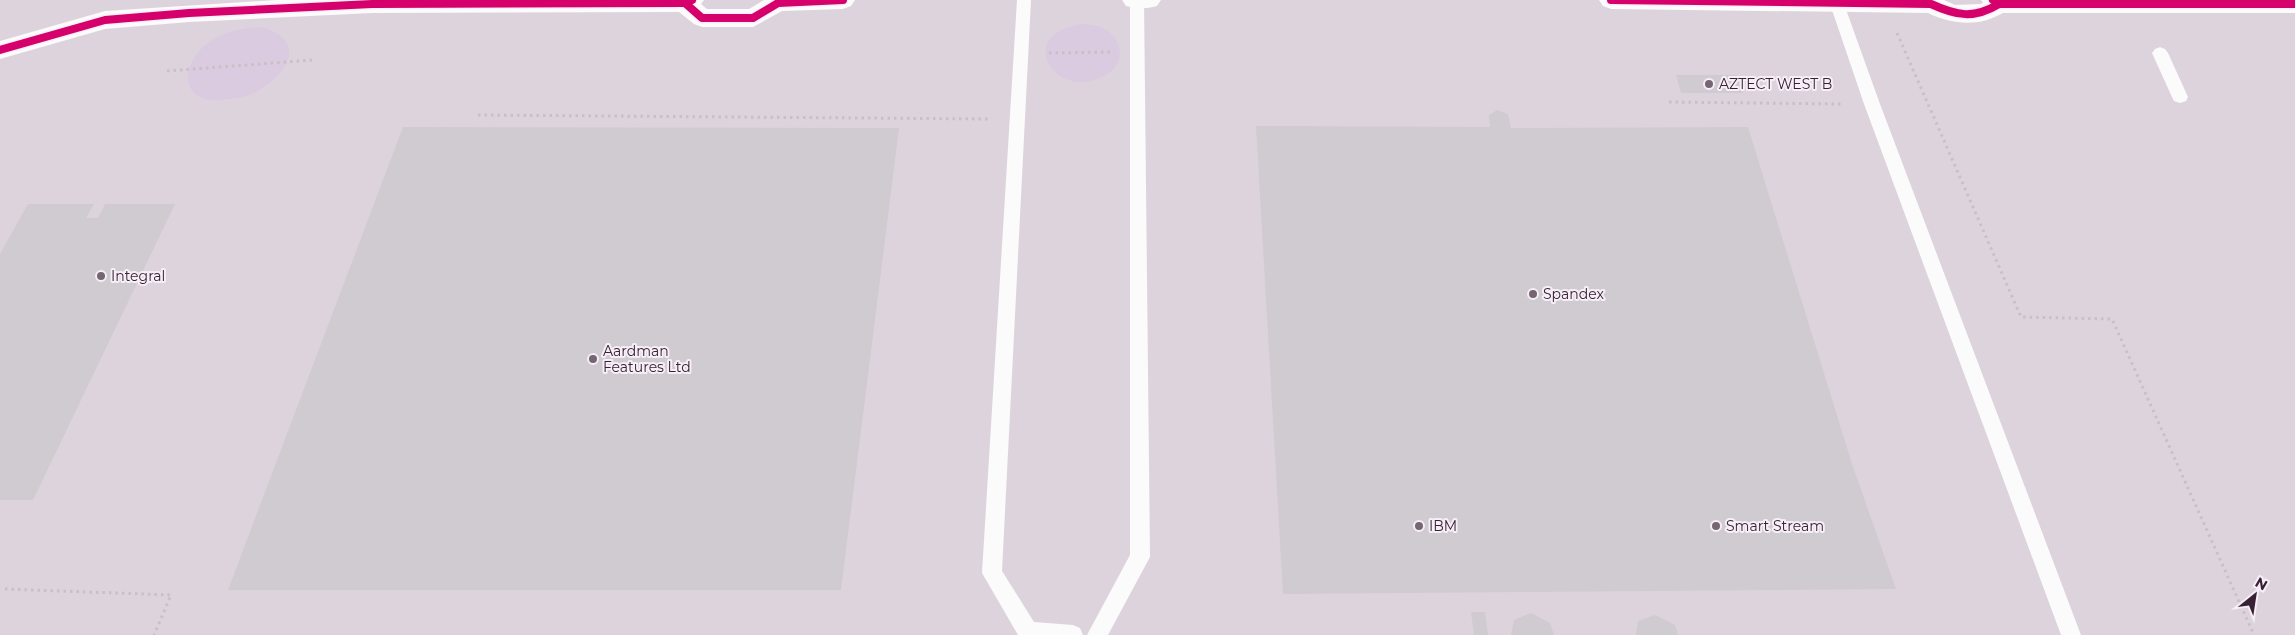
<svg xmlns="http://www.w3.org/2000/svg" width="2295" height="635" font-family="Montserrat,sans-serif">
<style>
.built{fill:#ddd3dd}
.green{fill:#dbcbe0}
.building{fill:#d0cbd0}
.lines{fill:none;stroke-linecap:round;stroke-linejoin:round}
.path{stroke:#c8c0c5;stroke-width:3;stroke-dasharray:2.5 4;stroke-linecap:butt}
.service{fill:#fbfbfb;fill-rule:evenodd}
.tertiary{fill:#fbfbfb;fill-rule:evenodd}
.cycleway-casing{stroke:#f6eff7;stroke-width:11}
.cycleway{stroke:#d6006c;stroke-width:8}
.poi-dot{fill:#766573;stroke:#f6eff7;stroke-width:2}
.labels{text-anchor:middle;stroke-width:4;stroke-linejoin:round;paint-order:stroke}
.poi-label{font-size:14px;fill:#392135;stroke:#f6eff7;text-anchor:start}
</style>
<rect width="100%" height="100%" fill="#e7e2e7"/>
<!-- built -->
<rect class="built" x="0" y="0" width="2295" height="635"/>
<!-- green -->
<g class="green">
<path d="M 1083,24 C 1091,25 1098,25 1105,29 C 1122,39 1126,61 1109,73 C 1059,108 1009,34 1083,24 Z"/>
<path d="M 261,27 C 309,40 288,75 256,92 C 244,98 232,99 219,100 C 180,102 181,67 204,46 C 220,32 241,28 261,27 Z"/>
</g>
<!-- building -->
<g class="building">
<path d="M 1676,75 L 1737,75 L 1743,93 L 1681,93 Z"/>
<path d="M 1497,110 L 1508,114 L 1511,128 L 1748,127 L 1852,464 L 1896,589 L 1283,594 L 1256,126 L 1490,127 L 1489,115 Z"/>
<path d="M 403,127 L 899,128 L 841,590 L 228,590 Z"/>
<path d="M 28,204 L 94,204 L 86,218 L 98,218 L 105,204 L 175,204 L 33,500 L 0,500 L 0,254 Z"/>
<path d="M 1471,612 L 1485,612 L 1488,635 L 1474,635 Z"/>
<path d="M 1531,613 L 1550,623 L 1554,635 L 1511,635 L 1514,620 Z"/>
<path d="M 1655,615 L 1675,625 L 1678,635 L 1636,635 L 1638,621 Z"/>
</g>
<g class="lines">
<!-- path -->
<g class="path">
<path d="M 1897,33 L 2021,317 L 2112,319 L 2254,635"/>
<path d="M 1049,53 L 1110,52"/>
<path d="M 167,71 L 313,60"/>
<path d="M 1669,102 L 1841,104"/>
<path d="M 478,115 L 989,119"/>
<path d="M 5,589 L 171,595 L 154,635"/>
</g>
<!-- service -->
<g class="service">
<path d="M 1017,0 L 1031,0 L 1002,571 L 1034,622 L 1073,625 L 1080,628 L 1083,635 L 1018,635 L 982,573 Z"/>
<path d="M 1130,0 L 1144,0 L 1150,557 L 1108,635 L 1087,635 L 1130,555 Z"/>
<path d="M 1832,0 L 1842,0 L 1844,4 L 1880,104 L 2081,635 L 2061,635 L 1864,104 L 1830,4 Z"/>
<path d="M 2160,47 L 2165,49 L 2168,53 L 2188,97 L 2186,101 L 2180,103 L 2174,101 L 2172,97 L 2152,53 L 2155,49 Z"/>
</g>
<!-- tertiary -->
<g class="tertiary">
<path d="M 276,0 L 704,0 L 701,4 L 707,9 L 749,9 L 764,0 L 855,0 L 851,6 L 843,9 L 782,11 L 753,27 L 702,27 L 694,24 L 679,12 L 372,13 L 189,22 L 105,29 L 0,59 L 0,41 L 105,11 Z"/>
<path d="M 1122,0 L 1161,0 L 1157,6 C 1146,9 1137,9 1126,6 Z"/>
<path d="M 1599,0 L 1944,0 L 1955,5 L 1980,4 L 1983,3 L 1981,0 L 2295,0 L 2295,13 L 2003,13 C 1979,27 1953,25 1928,13 L 1611,9 L 1603,6 Z"/>
</g>
<!-- cycleway casing -->
<g class="cycleway-casing">
<g id="cycleway">
<path d="M 1611,0 L 1931,4 C 1957,16 1974,19 1999,4"/>
<path d="M 1993,0 L 1999,4 L 2295,4"/>
<path d="M 685,3 L 702,18 L 753,18 L 778,3 L 843,0"/>
<path d="M 0,50 L 105,20 L 189,13 L 372,4 L 685,3 L 692,0"/>
</g>
</g>
<!-- cycleway -->
<use href="#cycleway" class="cycleway"/>
</g>
<!-- markers -->
<g class="poi-dot">
<circle cx="1709" cy="84" r="5"/>
<circle cx="101" cy="276" r="5"/>
<circle cx="1533" cy="294" r="5"/>
<circle cx="593" cy="359" r="5"/>
<circle cx="1419" cy="526" r="5"/>
<circle cx="1716" cy="526" r="5"/>
</g>
<g class="labels">
<!-- poi labels -->
<g class="poi-label">
<text x="1719" y="89">AZTECT WEST B</text>
<text x="111" y="281">Integral</text>
<text x="1543" y="299">Spandex</text>
<text x="603" y="356">Aardman<tspan x="603" dy="16">Features Ltd</tspan></text>
<text x="1429" y="531">IBM</text>
<text x="1726" y="531">Smart Stream</text>
</g>
</g>
<!-- north arrow -->
<g transform="translate(2255 595) rotate(30)" stroke="#f6eff7" stroke-width="4" paint-order="stroke">
<path d="M0-4L9 19L0 12L-9 19Z" fill="#392135"/>
<text y="-8" font-size="14" font-weight="bold" text-anchor="middle" fill="#392135">N</text>
</g>
</svg>
